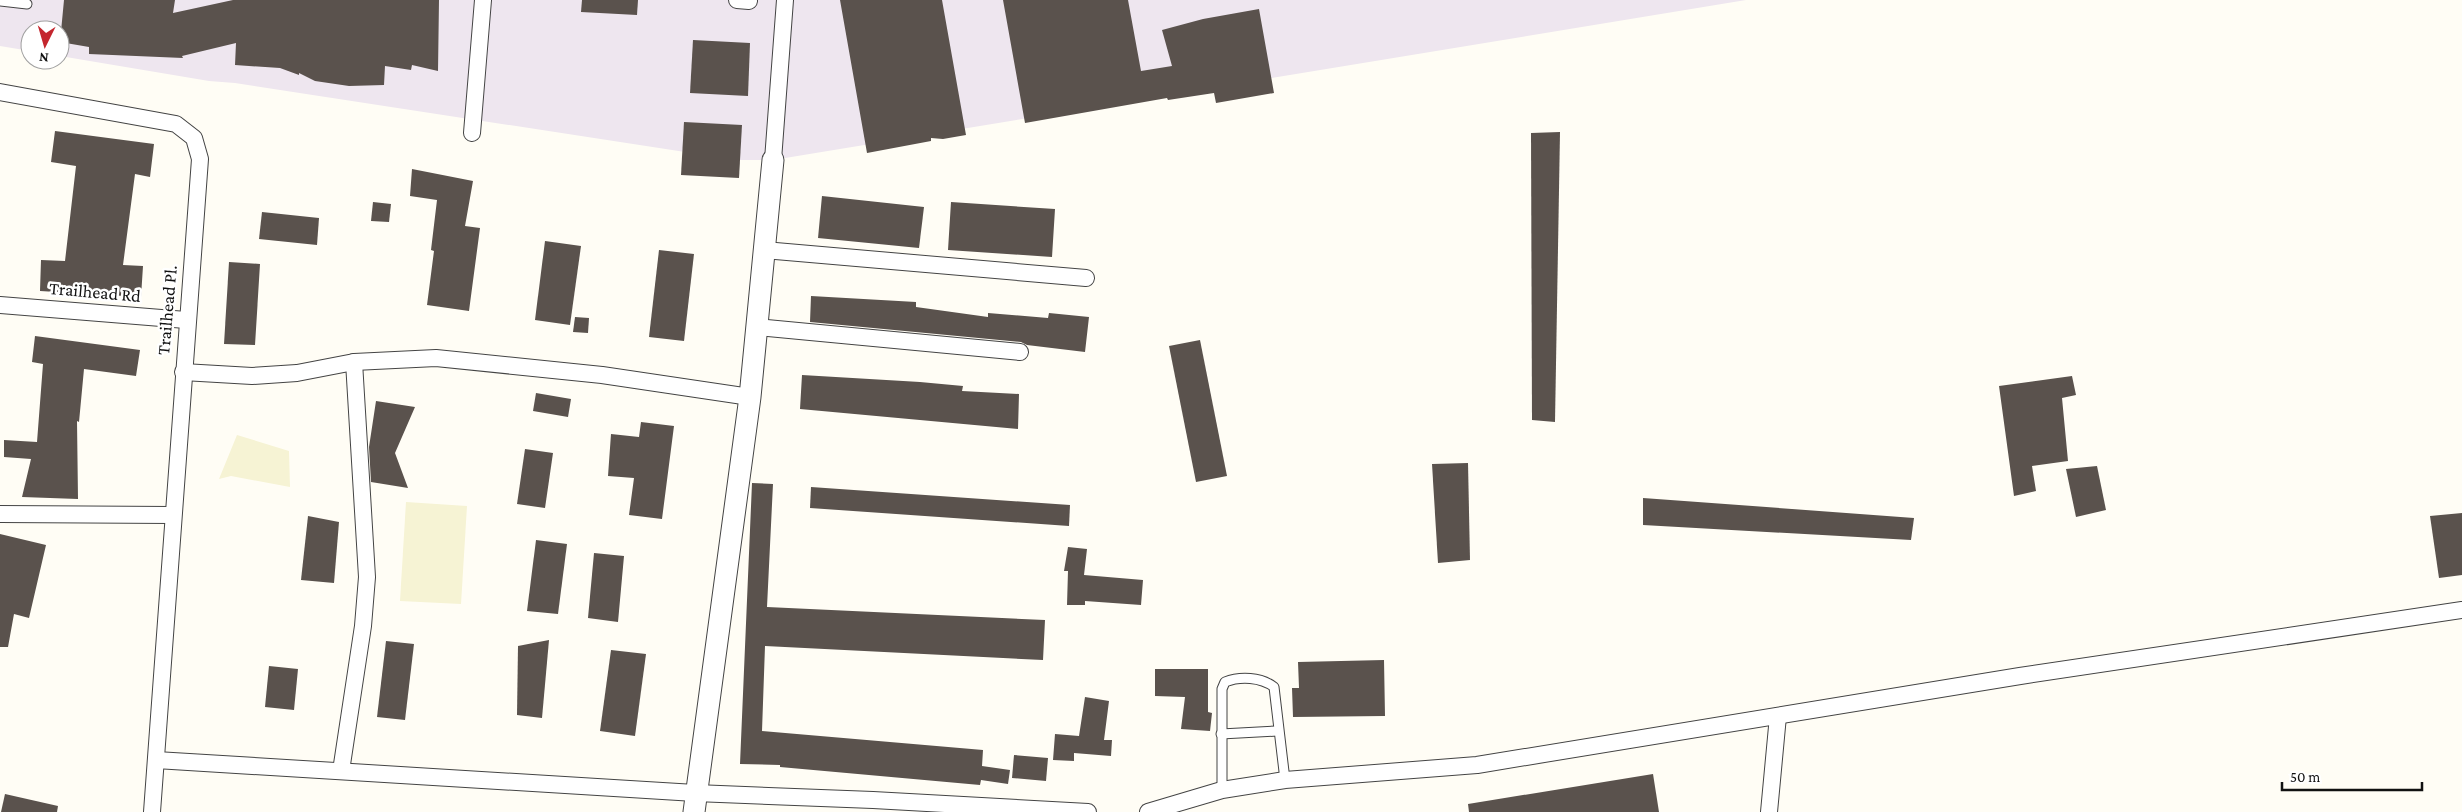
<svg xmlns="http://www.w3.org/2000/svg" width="2462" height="812" font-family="'Crimson Pro',serif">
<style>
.industrial{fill:#eee6ef}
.farmland{fill:#f6f3d4}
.building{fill:#5a524d}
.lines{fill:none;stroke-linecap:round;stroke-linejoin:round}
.service-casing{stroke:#444;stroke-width:11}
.minor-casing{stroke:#444;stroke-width:18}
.tertiary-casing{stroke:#444;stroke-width:23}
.service{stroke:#fff;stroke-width:9}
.minor{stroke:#fff;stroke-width:16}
.tertiary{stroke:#fff;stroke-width:21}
.labels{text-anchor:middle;stroke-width:5;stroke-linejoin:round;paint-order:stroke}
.street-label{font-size:18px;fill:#111;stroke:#fff}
</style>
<rect width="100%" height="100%" fill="#fffdf5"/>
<!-- industrial -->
<path class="industrial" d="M 0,0 L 1746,0 L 773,160 L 737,160 L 235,83 L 209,81 L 60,56 L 60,30 L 30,30 L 30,51 L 0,46 Z"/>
<!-- farmland -->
<g class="farmland">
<path d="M 237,435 L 289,451 L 290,487 L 231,476 L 219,479 Z"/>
<path d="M 406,502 L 467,506 L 461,604 L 400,601 Z"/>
</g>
<!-- building -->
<g class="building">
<path d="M 64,0 L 175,0 L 173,13 L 233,0 L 439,0 L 438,71 L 412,65 L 411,70 L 385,66 L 384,85 L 349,86 L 315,81 L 299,73 L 299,75 L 280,68 L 235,65 L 236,43 L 182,56 L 183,58 L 89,54 L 89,47 L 60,42 Z"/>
<path d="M 582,0 L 638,0 L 637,15 L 581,12 Z"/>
<path d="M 840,0 L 942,0 L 966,135 L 943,139 L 931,138 L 931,141 L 867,153 Z"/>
<path d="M 1003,0 L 1128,0 L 1141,71 L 1172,66 L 1162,30 L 1203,19 L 1259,9 L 1274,93 L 1216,103 L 1214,93 L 1168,100 L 1167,98 L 1025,123 Z"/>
<path d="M 693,40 L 750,43 L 748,96 L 690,93 Z"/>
<path d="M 684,122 L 742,125 L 739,178 L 681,175 Z"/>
<path d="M 55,131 L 154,144 L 150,177 L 135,174 L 123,265 L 143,266 L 141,297 L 40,291 L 41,260 L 65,261 L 76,166 L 51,162 Z"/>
<path d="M 1560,132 L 1555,422 L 1532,420 L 1531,133 Z"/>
<path d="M 412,169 L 473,181 L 465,226 L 480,228 L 469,311 L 427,305 L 434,251 L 431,250 L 437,200 L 410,196 Z"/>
<path d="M 822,196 L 924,207 L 919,248 L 818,238 Z"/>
<path d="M 373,202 L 391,204 L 389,222 L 371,221 Z"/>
<path d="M 951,202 L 1055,209 L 1052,257 L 948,250 Z"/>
<path d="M 262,212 L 319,218 L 317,245 L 259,239 Z"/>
<path d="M 545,241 L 581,246 L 570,325 L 535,320 Z"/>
<path d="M 659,250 L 694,254 L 684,341 L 649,337 Z"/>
<path d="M 229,262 L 260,264 L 255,345 L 224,344 Z"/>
<path d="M 811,296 L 916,302 L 916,307 L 988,317 L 988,313 L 1048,318 L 1049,313 L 1089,317 L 1085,352 L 1027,345 L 1021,342 L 810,322 Z"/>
<path d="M 575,317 L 589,318 L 588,333 L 573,332 Z"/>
<path d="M 35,336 L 140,350 L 136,376 L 84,369 L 79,422 L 77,421 L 78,499 L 22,497 L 31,459 L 4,457 L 4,440 L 37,442 L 43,364 L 32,362 Z"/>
<path d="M 1200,340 L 1227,476 L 1196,482 L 1169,346 Z"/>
<path d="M 802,375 L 920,382 L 963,386 L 962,391 L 1019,394 L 1018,429 L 800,409 Z"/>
<path d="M 2072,376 L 2076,395 L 2062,398 L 2068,461 L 2032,466 L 2036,491 L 2014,496 L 1999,386 Z"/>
<path d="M 536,393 L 571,399 L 568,417 L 533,411 Z"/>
<path d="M 376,401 L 415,407 L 395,453 L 408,488 L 371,482 L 369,447 Z"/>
<path d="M 641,422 L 674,426 L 662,519 L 629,515 L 634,478 L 608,476 L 611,434 L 639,437 Z"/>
<path d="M 525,449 L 553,453 L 545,508 L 517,504 Z"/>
<path d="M 1468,463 L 1470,560 L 1438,563 L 1432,464 Z"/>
<path d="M 2097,466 L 2106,510 L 2076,517 L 2066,469 Z"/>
<path d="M 752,483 L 773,484 L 767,607 L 1045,620 L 1043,660 L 765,646 L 762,731 L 983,750 L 982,766 L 1010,770 L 1008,784 L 981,780 L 980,785 L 780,767 L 780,765 L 740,764 Z"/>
<path d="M 811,487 L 1070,505 L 1069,526 L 810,508 Z"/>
<path d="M 1643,498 L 1914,518 L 1911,540 L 1643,525 Z"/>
<path d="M 2462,513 L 2462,575 L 2439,578 L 2430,516 Z"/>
<path d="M 308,516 L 339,522 L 334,583 L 301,580 Z"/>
<path d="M 0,534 L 46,545 L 29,618 L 14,614 L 8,647 L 0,647 Z"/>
<path d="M 536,540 L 567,544 L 558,614 L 527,611 Z"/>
<path d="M 1068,547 L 1087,549 L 1084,575 L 1143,580 L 1141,605 L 1085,601 L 1085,605 L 1067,605 L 1068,571 L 1064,571 Z"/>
<path d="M 594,553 L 624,556 L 618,622 L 588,618 Z"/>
<path d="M 549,640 L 542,718 L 517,715 L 518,646 Z"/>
<path d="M 386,641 L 414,644 L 405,720 L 377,717 Z"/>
<path d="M 611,650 L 646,654 L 635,736 L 600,731 Z"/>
<path d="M 1384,660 L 1385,716 L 1293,717 L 1292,688 L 1299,688 L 1298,662 Z"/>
<path d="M 269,666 L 298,669 L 294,710 L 265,707 Z"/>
<path d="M 1155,669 L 1208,669 L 1208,712 L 1212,713 L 1210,731 L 1181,729 L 1185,697 L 1155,696 Z"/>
<path d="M 1085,697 L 1109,701 L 1104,740 L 1112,740 L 1111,756 L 1074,753 L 1074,761 L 1053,760 L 1055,734 L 1079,736 Z"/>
<path d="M 1014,755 L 1048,758 L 1046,781 L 1012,778 Z"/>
<path d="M 1653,774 L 1659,812 L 1469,812 L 1468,804 Z"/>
<path d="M 5,794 L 58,806 L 57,812 L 1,812 Z"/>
</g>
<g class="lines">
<!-- service casing -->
<g class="service-casing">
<g id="service">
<path d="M 0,1 L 27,4"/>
<path d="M 1221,734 L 1277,731"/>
<path d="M 1222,790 L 1222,689 L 1225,682 C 1240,676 1261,677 1274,687 L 1285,780"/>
</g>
</g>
<!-- minor casing -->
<g class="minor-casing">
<g id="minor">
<path d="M 737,0 L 749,1"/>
<path d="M 0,92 L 176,124 L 194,138 L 200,159 L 152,812"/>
<path d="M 472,133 L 483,0"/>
<path d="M 773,160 L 785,0"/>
<path d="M 764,250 L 1086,278"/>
<path d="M 0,305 L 186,320"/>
<path d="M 756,327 L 1020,352"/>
<path d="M 183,372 L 252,376 L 297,373 L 354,362 L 436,358 L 602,375 L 750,397"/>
<path d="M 0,514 L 172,515"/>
<path d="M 156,760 L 695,793 L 873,800 L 1088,812"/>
<path d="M 341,771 L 363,626 L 367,577 L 354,362"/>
<path d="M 1148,812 L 1222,790 L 1285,780 L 1477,765 L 2020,676 L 2462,610"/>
<path d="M 1769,812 L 1778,716"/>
</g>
</g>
<!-- tertiary casing -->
<g class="tertiary-casing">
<path id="tertiary" d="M 694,812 L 750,397 L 773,160"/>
</g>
<!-- service -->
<use href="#service" class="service"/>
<!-- minor -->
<use href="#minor" class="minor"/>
<!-- tertiary -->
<use href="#tertiary" class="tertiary"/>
</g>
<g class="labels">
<!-- street labels -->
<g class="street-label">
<text transform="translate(95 292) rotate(5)" y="6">Trailhead Rd</text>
<text transform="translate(167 310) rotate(-85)" y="6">Trailhead Pl.</text>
</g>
</g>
<!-- north arrow -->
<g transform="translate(45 45) rotate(185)"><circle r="24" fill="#ffffff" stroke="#a0a0a0"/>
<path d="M0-4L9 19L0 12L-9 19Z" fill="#c4262e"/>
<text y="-8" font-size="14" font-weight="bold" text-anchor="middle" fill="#111111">N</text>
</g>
<!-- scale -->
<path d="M2282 782v8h140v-8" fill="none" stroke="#111111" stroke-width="2.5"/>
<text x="2290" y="782" font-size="15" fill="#111111" stroke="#ffffff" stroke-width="4" paint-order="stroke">50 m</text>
</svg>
